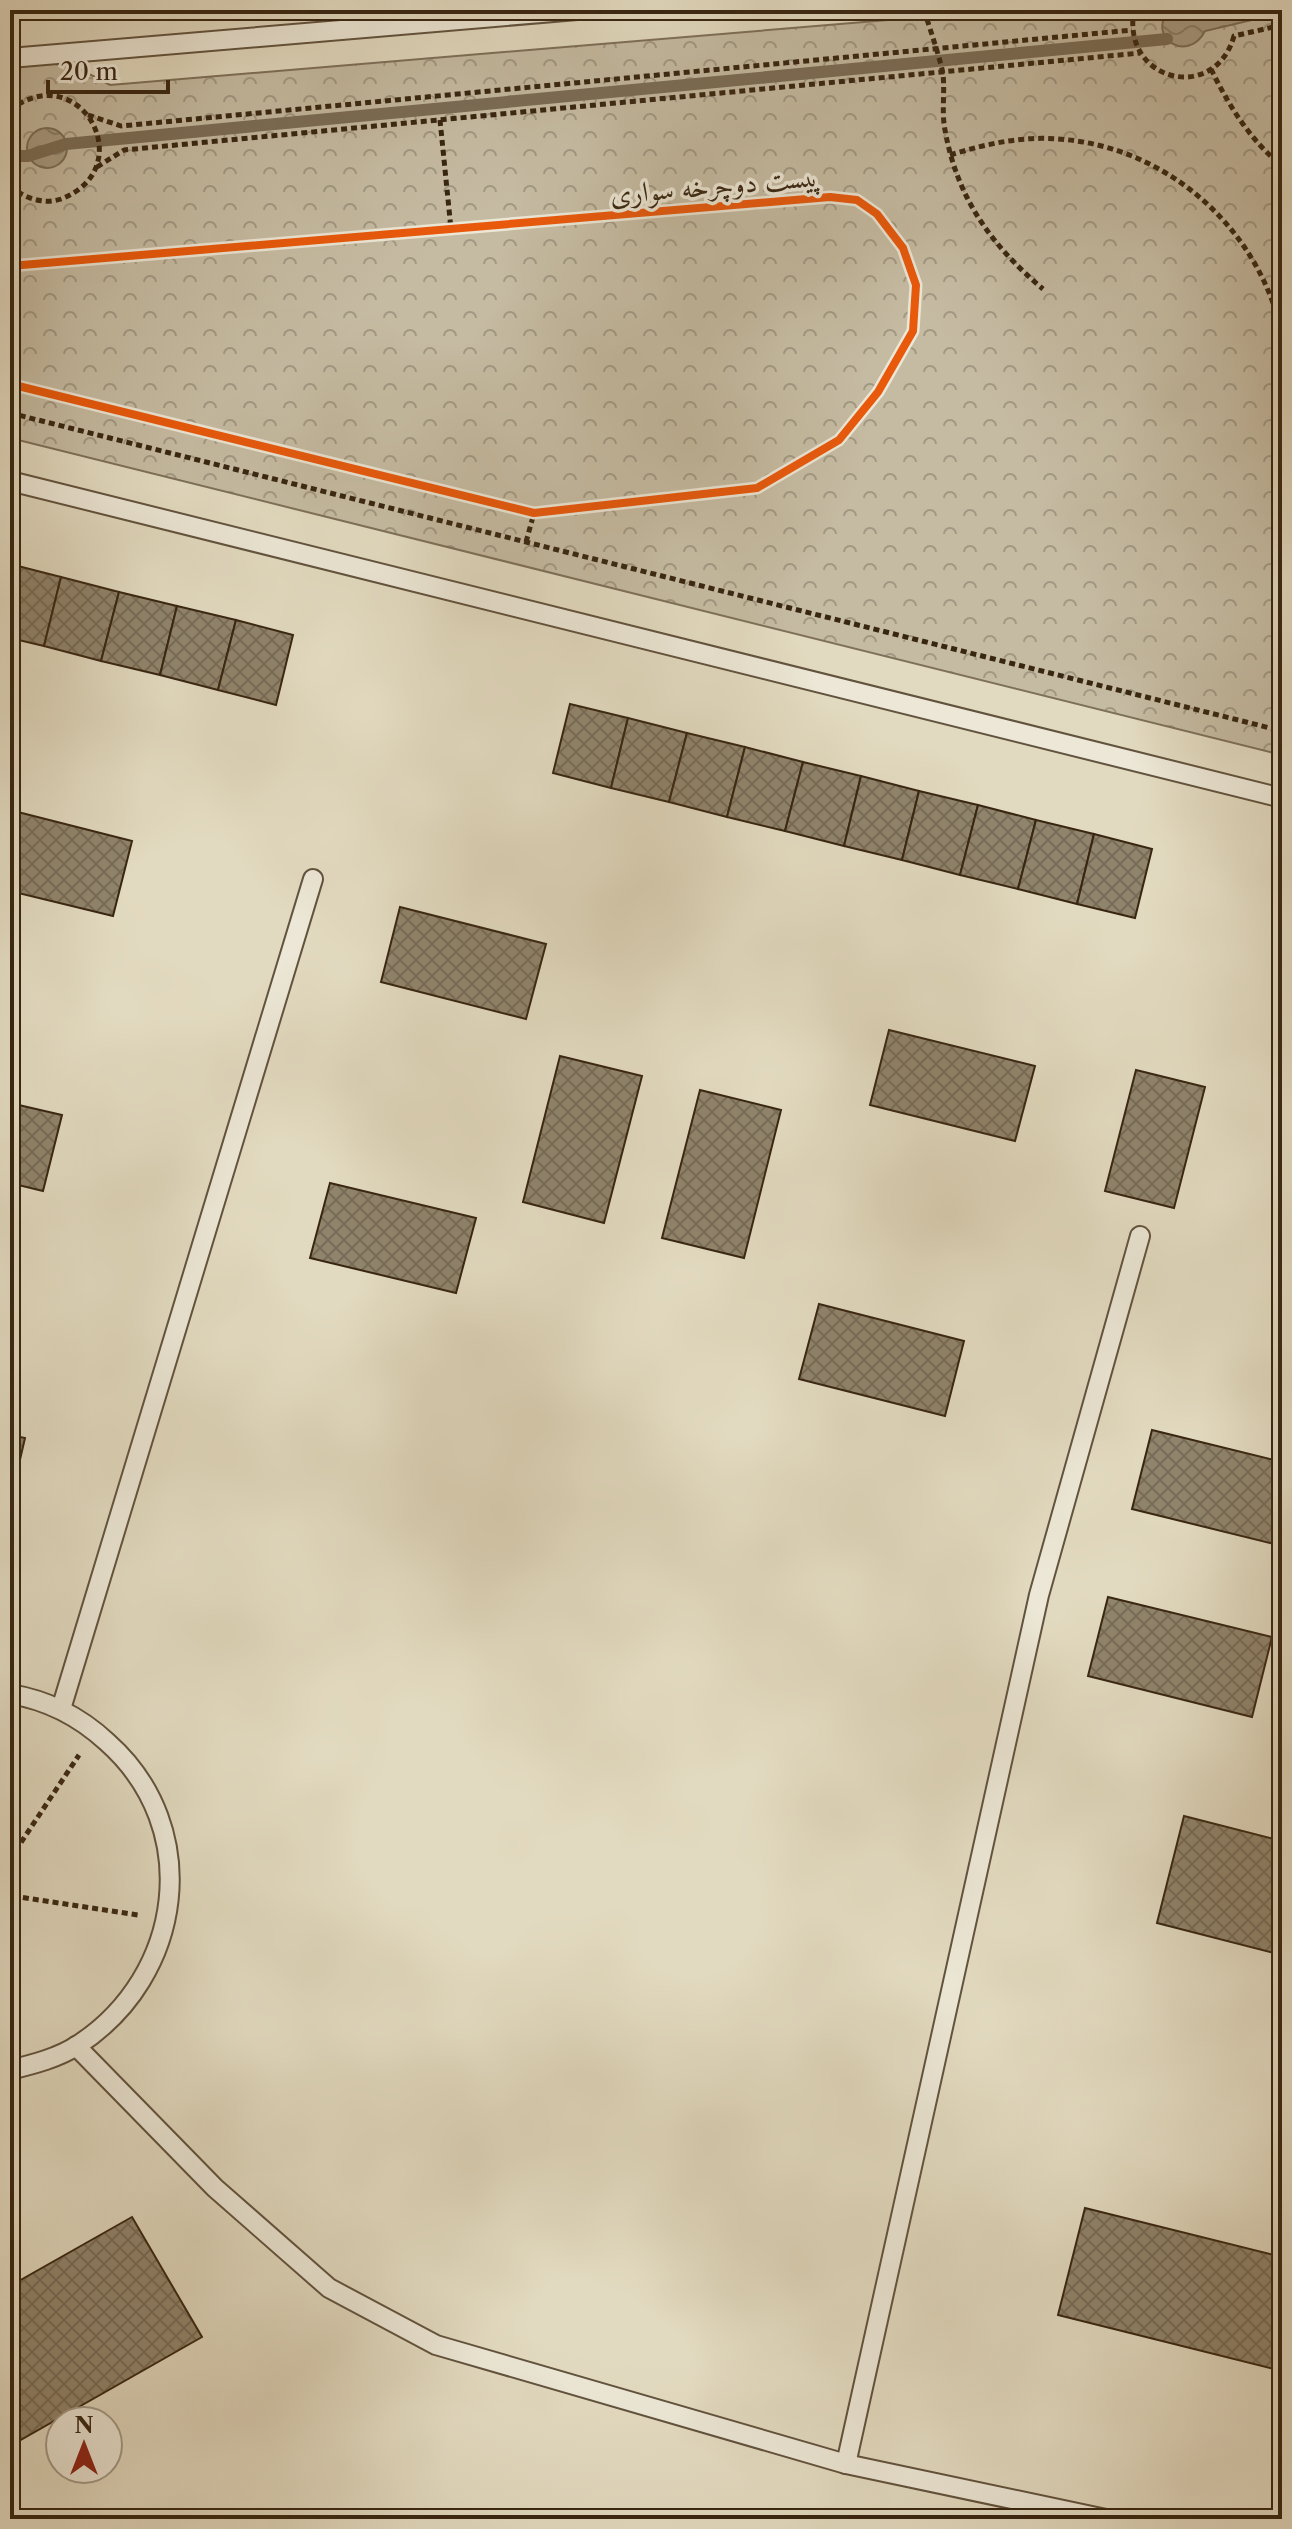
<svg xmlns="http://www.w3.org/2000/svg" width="1292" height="2529" font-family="'Libre Caslon Text',Amiri,serif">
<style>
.park{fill:url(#park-crowns);stroke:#7e705a;stroke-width:2}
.water{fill:url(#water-waves);stroke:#7b6d57;stroke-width:2}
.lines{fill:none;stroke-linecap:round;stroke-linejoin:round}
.stream{stroke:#7b6d57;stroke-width:12}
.building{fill:url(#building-cross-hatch);stroke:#382612;stroke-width:2}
.lane-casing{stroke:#62533e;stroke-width:22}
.path{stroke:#382612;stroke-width:5;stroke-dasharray:6 4;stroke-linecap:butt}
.lane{stroke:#ece7d6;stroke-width:18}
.cycleway-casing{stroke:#ece7d6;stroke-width:13}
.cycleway{stroke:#e8590c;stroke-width:8}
.labels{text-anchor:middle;stroke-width:7;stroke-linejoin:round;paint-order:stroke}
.street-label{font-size:28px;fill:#382612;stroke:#ece7d6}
</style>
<defs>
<pattern id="park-crowns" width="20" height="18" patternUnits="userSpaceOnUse" patternTransform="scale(2)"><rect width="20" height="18" fill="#c5bba2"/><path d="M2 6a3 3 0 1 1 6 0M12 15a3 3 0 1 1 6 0" fill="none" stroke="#a19883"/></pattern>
<pattern id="water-waves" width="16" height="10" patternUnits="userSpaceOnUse" patternTransform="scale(2)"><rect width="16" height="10" fill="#a89d85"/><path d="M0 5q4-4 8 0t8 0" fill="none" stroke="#8a806b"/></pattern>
<pattern id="building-cross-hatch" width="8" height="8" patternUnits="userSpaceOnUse" patternTransform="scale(2)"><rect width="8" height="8" fill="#90846c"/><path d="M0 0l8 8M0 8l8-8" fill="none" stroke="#776c57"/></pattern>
</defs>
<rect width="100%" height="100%" fill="#e2dac0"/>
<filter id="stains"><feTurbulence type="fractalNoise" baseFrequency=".0025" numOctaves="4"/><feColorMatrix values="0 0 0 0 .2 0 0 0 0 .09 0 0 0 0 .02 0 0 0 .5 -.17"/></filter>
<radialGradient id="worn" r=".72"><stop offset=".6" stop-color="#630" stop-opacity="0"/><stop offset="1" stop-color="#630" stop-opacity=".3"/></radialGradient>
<!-- park -->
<path class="park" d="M 1008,10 L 1282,10 L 1282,755 L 10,438 L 10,72 L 34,61 L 76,67 L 110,85 Z"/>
<!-- water -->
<g class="water">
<path d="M 1169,10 L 1199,10 L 1204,18 L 1239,10 L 1282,10 L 1282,13 L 1205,31 C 1188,64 1146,38 1169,10 Z"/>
<circle cx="47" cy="148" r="20"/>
</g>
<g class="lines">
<!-- stream -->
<path class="stream" d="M 10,156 L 28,156 L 66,144 L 1167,39"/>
</g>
<!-- building -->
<g class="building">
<path d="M 10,564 L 61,577 L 44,646 L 10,638 Z"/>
<path d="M 61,577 L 119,592 L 101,661 L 44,646 Z"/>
<path d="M 119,592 L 177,606 L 160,675 L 101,661 Z"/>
<path d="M 177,606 L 236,620 L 218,690 L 160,675 Z"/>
<path d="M 236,620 L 293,635 L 276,705 L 218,690 Z"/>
<path d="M 570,704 L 628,718 L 611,788 L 553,773 Z"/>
<path d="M 628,718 L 687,733 L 669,802 L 611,788 Z"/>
<path d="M 687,733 L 745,747 L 727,817 L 669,802 Z"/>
<path d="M 745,747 L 803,762 L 785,831 L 727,817 Z"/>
<path d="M 803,762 L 861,776 L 844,846 L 785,831 Z"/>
<path d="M 861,776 L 919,791 L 902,860 L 844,846 Z"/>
<path d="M 919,791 L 978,805 L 960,875 L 902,860 Z"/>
<path d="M 978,805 L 1036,820 L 1018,889 L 960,875 Z"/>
<path d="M 10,810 L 132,841 L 113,916 L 10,891 Z"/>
<path d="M 1036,820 L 1094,834 L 1077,904 L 1018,889 Z"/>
<path d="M 1094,834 L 1152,849 L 1135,918 L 1077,904 Z"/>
<path d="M 400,907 L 546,944 L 526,1019 L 381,982 Z"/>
<path d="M 889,1030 L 1035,1066 L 1015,1141 L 870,1105 Z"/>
<path d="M 560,1056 L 642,1076 L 604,1223 L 523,1202 Z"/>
<path d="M 1136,1070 L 1205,1087 L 1174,1208 L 1105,1191 Z"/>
<path d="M 700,1090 L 781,1110 L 744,1258 L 662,1238 Z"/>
<path d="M 10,1103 L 62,1115 L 43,1191 L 10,1183 Z"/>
<path d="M 330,1183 L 476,1218 L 456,1293 L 310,1258 Z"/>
<path d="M 819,1304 L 964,1341 L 945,1416 L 799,1379 Z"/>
<path d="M 1152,1430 L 1282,1462 L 1282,1546 L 1132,1509 Z"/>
<path d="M 10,1435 L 25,1438 L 10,1503 Z"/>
<path d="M 1108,1597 L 1272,1637 L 1252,1717 L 1088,1676 Z"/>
<path d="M 1184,1816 L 1282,1841 L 1282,1955 L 1157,1923 Z"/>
<path d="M 1085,2208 L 1282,2257 L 1282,2371 L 1058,2315 Z"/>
<path d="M 132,2217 L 202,2337 L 10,2446 L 10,2286 Z"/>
</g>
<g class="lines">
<!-- lane casing -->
<g class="lane-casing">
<g id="lane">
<path d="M 10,58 L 577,10"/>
<path d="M 10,481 L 1282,798"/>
<path d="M 10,1694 C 47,1700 80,1717 107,1742 C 204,1828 184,1976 78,2045 C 58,2058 34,2064 10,2070"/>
<path d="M 61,1709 L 313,879"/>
<path d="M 76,2046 L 215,2188 L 329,2288 L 436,2345 L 846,2464 L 1106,2519"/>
<path d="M 846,2464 L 1039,1595 L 1140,1236"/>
</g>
</g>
<!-- path -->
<g class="path">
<path d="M 924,10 C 930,29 937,49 942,69 C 946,86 941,111 945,130 C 957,198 991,245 1043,289"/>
<path d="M 1134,10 C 1121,82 1215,104 1234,36 L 1282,25"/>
<path d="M 1211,69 C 1229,106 1250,140 1282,166"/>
<path d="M 10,110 C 80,56 142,168 61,199 C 43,205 24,198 10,186"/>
<path d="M 88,115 L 121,126 L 1132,30"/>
<path d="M 440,120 L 451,229"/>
<path d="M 950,155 C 986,144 1021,136 1058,139 C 1167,146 1260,229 1282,335"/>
<path d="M 97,167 L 124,150 L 1140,53"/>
<path d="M 10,413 L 1282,731"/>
<path d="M 1282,435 L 1282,449"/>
<path d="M 526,542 L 534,513"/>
<path d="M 10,1859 L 79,1755"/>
<path d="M 10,1881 L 13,1896 L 10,1902"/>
<path d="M 13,1896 L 138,1915"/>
</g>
<!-- lane -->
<use href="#lane" class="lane"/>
<!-- cycleway casing -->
<g class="cycleway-casing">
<path id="cycleway" d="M 10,266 L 830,197 L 857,200 L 877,214 L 903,248 L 916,285 L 913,331 L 878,392 L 839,440 L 757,488 L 534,513 L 10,384"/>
</g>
<!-- cycleway -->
<use href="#cycleway" class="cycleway"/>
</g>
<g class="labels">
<!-- street labels -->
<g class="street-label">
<text transform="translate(715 185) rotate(-5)" y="10">پیست دوچرخه سواری</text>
</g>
</g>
<!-- margin -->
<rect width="1292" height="2529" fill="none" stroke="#e2dac0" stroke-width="40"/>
<rect x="12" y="12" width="1268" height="2505" fill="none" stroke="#382612" stroke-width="4"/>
<rect x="20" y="20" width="1252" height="2489" fill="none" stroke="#382612" stroke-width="2"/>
<!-- north arrow -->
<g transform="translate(84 2445)"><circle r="38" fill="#ece7d6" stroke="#a49a88" stroke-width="2"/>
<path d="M0-6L14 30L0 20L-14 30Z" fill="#8f2418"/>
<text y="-12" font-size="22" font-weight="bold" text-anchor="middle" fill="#382612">N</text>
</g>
<!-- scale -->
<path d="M48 80v12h120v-12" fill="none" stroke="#382612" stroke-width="4"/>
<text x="60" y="80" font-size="24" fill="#382612" stroke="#ece7d6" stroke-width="6" paint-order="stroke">20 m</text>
<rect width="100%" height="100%" filter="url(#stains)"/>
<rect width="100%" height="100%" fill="url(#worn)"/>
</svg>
